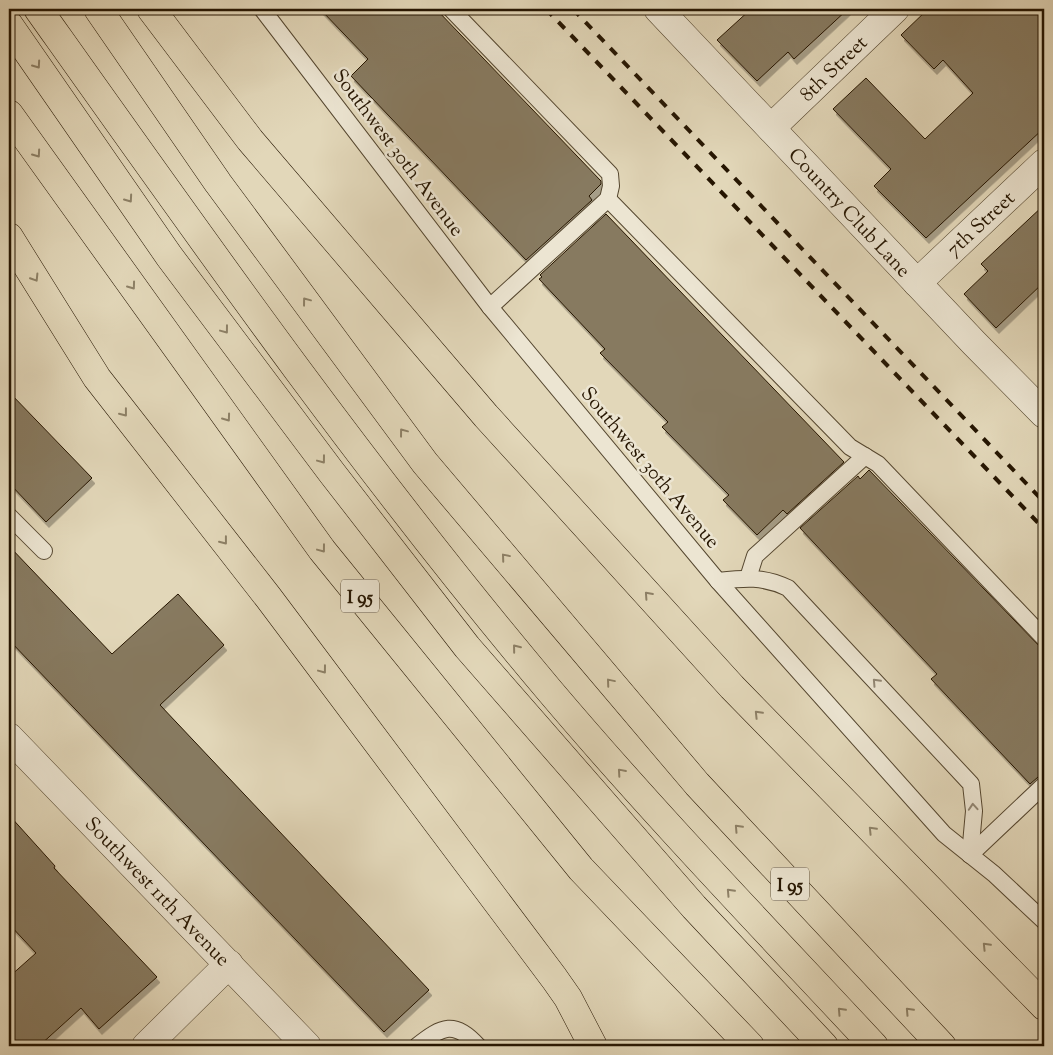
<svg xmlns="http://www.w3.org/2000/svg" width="1053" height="1055" font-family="'Sorts Mill Goudy',serif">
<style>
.building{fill:#877a61;stroke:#251501;filter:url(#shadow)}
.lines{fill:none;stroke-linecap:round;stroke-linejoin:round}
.service-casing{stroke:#54462f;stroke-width:18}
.minor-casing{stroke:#54462f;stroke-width:29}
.motorway-casing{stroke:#251501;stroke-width:29}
.service{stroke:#ece5d2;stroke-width:16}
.minor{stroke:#ece5d2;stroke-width:28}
.motorway{stroke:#e2d7b9;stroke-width:28}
.rail{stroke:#251501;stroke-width:4;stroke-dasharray:9 9;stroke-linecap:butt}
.oneway{stroke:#8d8066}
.oneway2{stroke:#928774}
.labels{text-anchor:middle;stroke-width:5;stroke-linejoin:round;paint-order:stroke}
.shield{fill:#ece5d2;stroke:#615340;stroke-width:1}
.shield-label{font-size:19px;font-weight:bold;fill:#251501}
.street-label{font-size:20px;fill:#251501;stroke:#ece5d2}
</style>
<defs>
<filter id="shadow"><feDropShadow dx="3" dy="5.5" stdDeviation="0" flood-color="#0004"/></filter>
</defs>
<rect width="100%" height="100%" fill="#e2d7b9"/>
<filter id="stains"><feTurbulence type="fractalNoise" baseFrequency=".004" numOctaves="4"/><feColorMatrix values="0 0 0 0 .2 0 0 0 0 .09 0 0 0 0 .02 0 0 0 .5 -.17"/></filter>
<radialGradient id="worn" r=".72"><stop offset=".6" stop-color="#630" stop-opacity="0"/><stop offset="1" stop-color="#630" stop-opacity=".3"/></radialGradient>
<!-- building -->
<g class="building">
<path d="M 320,9 L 436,9 L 601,181 L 601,184 L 589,196 L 592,200 L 526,260 L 351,76 L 368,59 Z"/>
<path d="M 751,9 L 848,9 L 794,59 L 788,52 L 757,81 L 717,40 Z"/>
<path d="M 928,9 L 1044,9 L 1044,128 L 926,238 L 874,186 L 891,169 L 833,109 L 866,78 L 925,139 L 973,93 L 943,60 L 934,69 L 901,35 Z"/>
<path d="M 1044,205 L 1044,282 L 996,328 L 964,294 L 988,271 L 981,264 Z"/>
<path d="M 606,214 L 844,462 L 787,514 L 783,510 L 757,535 L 723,500 L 729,495 L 662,427 L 668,422 L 600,353 L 605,349 L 539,279 L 542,277 L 540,275 Z"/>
<path d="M 9,392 L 92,478 L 46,522 L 9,483 Z"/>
<path d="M 869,470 L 1044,651 L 1044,775 L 1038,777 L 1030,784 L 931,679 L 937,674 L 800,528 L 858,476 L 860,479 Z"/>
<path d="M 9,546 L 112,654 L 178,594 L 224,645 L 160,705 L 429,990 L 384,1032 L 9,640 Z"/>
<path d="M 9,815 L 55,866 L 54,868 L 157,977 L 99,1029 L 81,1008 L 39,1046 L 9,1046 L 9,977 L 36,953 L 9,924 Z"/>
</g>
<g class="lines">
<!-- service casing -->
<g class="service-casing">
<g id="service">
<path d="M 262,9 L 490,307 L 718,581 L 944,834 L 994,874 L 1044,921"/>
<path d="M 451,9 L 610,174 L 611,186 L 608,199"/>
<path d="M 490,307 L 608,199 L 850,447 L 878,464 L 1044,638"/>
<path d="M 9,516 L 44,551"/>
<path d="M 748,578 L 755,556 L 865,456"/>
<path d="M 718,581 C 745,578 763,576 788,588 L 971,784 L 974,811 L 970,855"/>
<path d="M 970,855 L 1044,785"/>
<path d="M 417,1046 C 442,1026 455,1020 478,1046"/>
</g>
</g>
<!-- minor casing -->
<g class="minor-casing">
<g id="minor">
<path d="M 658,9 L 974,343 L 1044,414"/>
<path d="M 771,128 L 895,9"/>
<path d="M 917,283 L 1044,163"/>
<path d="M 9,737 L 307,1046"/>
<path d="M 146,1046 L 229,964"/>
</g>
</g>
<!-- motorway casing -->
<g class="motorway-casing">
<g id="motorway">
<path d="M 38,9 C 202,240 366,473 549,690 C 653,813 765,929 874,1046"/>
<path d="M 98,9 L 218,183 L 425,463 L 697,784 L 942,1046"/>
<path d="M 151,9 L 250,140 L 486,416 L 732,687 L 1044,1006"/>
<path d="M 9,25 L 169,256 L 332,473 L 467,647 L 694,907 L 824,1046"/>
<path d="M 9,114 L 322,550 L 581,869 L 750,1046"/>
<path d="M 9,237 L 97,378 L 268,597 L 554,978 L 568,998 L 593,1046"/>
</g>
</g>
<!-- service -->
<use href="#service" class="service"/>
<!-- minor -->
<use href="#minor" class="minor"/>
<!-- motorway -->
<use href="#motorway" class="motorway"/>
<!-- rail -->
<g class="rail">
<path d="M 546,9 L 1044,529"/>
<path d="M 573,9 L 1044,502"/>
</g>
</g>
<!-- one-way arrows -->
<defs><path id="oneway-chevron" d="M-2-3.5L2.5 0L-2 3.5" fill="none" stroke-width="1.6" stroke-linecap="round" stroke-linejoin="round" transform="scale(1.25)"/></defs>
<g class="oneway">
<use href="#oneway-chevron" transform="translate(37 65) rotate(55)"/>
<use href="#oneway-chevron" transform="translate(37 154) rotate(55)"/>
<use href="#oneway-chevron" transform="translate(129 199) rotate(55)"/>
<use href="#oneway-chevron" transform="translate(35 278) rotate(58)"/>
<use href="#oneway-chevron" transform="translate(132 286) rotate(54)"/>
<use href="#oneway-chevron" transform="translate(306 301) rotate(-127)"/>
<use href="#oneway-chevron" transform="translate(225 330) rotate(53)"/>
<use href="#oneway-chevron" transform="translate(124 413) rotate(52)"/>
<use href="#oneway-chevron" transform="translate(227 418) rotate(54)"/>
<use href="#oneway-chevron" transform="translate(403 432) rotate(-127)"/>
<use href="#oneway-chevron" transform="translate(322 460) rotate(53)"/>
<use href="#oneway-chevron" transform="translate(224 541) rotate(52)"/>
<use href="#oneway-chevron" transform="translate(322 549) rotate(53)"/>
<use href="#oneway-chevron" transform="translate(505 557) rotate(-130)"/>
<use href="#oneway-chevron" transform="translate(648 595) rotate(-132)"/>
<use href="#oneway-chevron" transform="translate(516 648) rotate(-129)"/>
<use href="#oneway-chevron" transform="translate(323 670) rotate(53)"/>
<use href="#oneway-chevron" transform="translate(610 682) rotate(-130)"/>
<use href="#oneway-chevron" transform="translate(758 714) rotate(-134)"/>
<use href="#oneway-chevron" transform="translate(621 772) rotate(-131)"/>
<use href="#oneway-chevron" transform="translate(738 828) rotate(-133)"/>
<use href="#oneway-chevron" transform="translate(872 830) rotate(-134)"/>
<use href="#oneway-chevron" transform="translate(730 892) rotate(-133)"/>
<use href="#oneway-chevron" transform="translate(986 946) rotate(-134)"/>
<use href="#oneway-chevron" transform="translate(841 1011) rotate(-133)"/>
<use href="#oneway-chevron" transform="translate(909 1011) rotate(-133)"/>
</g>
<g class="oneway2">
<use href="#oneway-chevron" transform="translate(876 682) rotate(-133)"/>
<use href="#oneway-chevron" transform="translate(973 807) rotate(-94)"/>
</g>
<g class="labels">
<!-- shield labels -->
<g class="shield">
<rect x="341" y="579.5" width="38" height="33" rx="4"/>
<rect x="771" y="867.5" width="38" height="33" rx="4"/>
</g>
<g class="shield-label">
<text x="360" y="603">I 95</text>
<text x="790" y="891">I 95</text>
</g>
<!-- street labels -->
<g class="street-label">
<text transform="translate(833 68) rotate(-44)" y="7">8th Street</text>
<text transform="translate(399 152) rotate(53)" y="7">Southwest 30th Avenue</text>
<text transform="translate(850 212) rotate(47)" y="7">Country Club Lane</text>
<text transform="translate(980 223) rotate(-43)" y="7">7th Street</text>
<text transform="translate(651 467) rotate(50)" y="7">Southwest 30th Avenue</text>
<text transform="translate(158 891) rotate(46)" y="7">Southwest 11th Avenue</text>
</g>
</g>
<!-- margin -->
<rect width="1053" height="1055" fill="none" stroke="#e2d7b9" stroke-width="30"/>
<rect x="10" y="10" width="1033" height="1035" fill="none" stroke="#251501" stroke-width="2.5"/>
<rect x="15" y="15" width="1023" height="1025" fill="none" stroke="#251501"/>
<rect width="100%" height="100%" filter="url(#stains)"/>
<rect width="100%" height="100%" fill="url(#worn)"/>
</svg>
